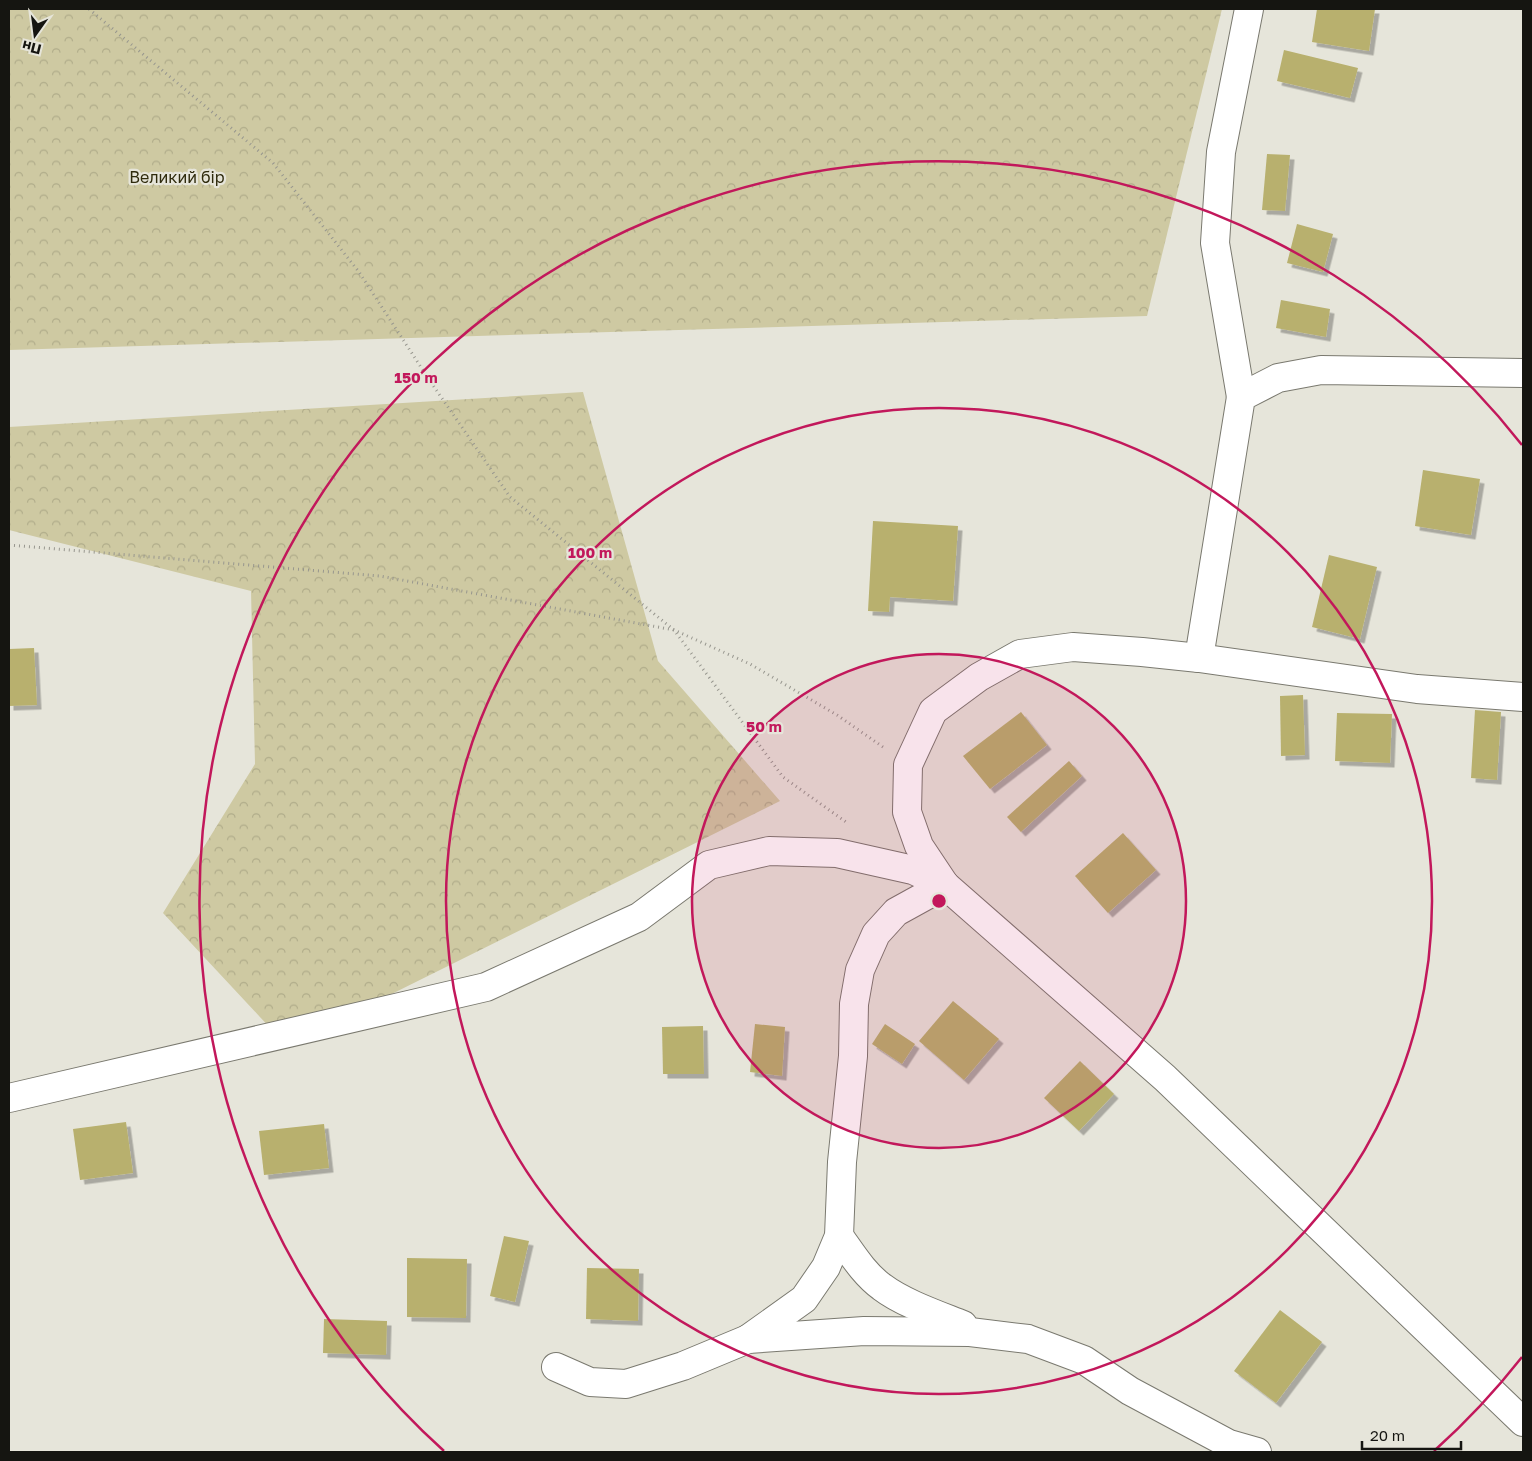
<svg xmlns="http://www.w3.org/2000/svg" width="1532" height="1461" font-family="'Golos Text',sans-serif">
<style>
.forest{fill:url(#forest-crowns)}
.building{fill:#b8b06e;filter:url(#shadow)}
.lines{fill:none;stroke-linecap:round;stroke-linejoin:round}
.street-casing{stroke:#7a796f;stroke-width:30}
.path{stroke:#97968e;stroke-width:3;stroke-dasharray:1 4;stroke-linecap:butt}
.street{stroke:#fff;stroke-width:28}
.ring{fill:none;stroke:#c2185b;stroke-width:2.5}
.labels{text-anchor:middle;stroke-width:4.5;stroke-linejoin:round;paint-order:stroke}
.park-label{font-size:16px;fill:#2f2b0d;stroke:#e6e5da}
.centre{fill:#c2185b;stroke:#e6e5da;stroke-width:2.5}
.ring-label{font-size:15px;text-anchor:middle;font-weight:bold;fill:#c2185b;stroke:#e6e5da;stroke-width:4.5;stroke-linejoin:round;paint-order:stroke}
</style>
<defs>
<pattern id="forest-crowns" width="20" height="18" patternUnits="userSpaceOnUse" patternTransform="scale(1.25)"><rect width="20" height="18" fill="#cec9a2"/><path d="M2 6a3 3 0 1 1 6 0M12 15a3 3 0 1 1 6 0" fill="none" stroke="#b0ac8a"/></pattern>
<filter id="shadow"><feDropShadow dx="4.5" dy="4.5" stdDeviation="0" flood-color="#0004"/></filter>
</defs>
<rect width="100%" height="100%" fill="#e6e5da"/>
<!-- forest -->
<g class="forest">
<path d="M 9,9 L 1222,9 L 1147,316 L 9,350 Z"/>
<path d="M 583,392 L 658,661 L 780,801 L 287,1046 L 163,913 L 255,764 L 251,591 L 9,530 L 9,427 Z"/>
</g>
<!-- building -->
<g class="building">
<path d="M 1317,9 L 1375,9 L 1369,51 L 1312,42 Z"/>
<path d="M 1284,50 L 1358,68 L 1350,98 L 1277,81 Z"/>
<path d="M 1267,154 L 1290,155 L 1285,211 L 1262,210 Z"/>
<path d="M 1297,224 L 1333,234 L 1323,272 L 1287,263 Z"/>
<path d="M 1281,300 L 1330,309 L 1326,337 L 1276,328 Z"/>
<path d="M 1423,470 L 1480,479 L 1471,535 L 1415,526 Z"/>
<path d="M 873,521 L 958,526 L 953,601 L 890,597 L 889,612 L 868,611 Z"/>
<path d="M 1329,555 L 1377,567 L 1360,639 L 1312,627 Z"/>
<path d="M 34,648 L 37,705 L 9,706 L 9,649 Z"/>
<path d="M 1303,695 L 1305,755 L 1281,756 L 1280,696 Z"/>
<path d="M 1475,710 L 1501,712 L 1497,780 L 1471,778 Z"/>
<path d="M 1021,712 L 1047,745 L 990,789 L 963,756 Z"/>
<path d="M 1337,713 L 1392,714 L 1390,763 L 1335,761 Z"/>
<path d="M 1069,761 L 1082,776 L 1021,832 L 1007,817 Z"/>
<path d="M 1123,833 L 1156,870 L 1108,913 L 1075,876 Z"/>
<path d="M 953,1001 L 999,1039 L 964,1080 L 919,1041 Z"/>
<path d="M 755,1024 L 785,1027 L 782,1076 L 750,1072 Z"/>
<path d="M 885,1024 L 915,1044 L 902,1064 L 872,1044 Z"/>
<path d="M 703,1026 L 704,1074 L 663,1074 L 662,1027 Z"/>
<path d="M 1080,1061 L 1114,1094 L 1079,1131 L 1044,1098 Z"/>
<path d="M 126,1122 L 133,1173 L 80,1180 L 73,1129 Z"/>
<path d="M 324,1124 L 329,1168 L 264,1175 L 259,1131 Z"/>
<path d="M 504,1236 L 529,1241 L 515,1302 L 490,1296 Z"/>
<path d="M 407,1258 L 467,1259 L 466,1318 L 407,1317 Z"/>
<path d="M 587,1268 L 639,1269 L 638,1321 L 586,1319 Z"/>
<path d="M 1280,1310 L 1322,1342 L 1276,1403 L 1234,1371 Z"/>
<path d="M 324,1319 L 387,1321 L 386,1355 L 323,1353 Z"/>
</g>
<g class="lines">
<!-- street casing -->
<g class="street-casing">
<g id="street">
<path d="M 1241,397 L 1215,243 L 1221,152 L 1249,9"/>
<path d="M 1199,658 L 1241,397 L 1278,378 L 1321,370 L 1523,373"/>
<path d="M 1523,697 L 1417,689 L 1199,658 L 1142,652 L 1073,647 L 1020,654 L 979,677 L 933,711 L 908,765 L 907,812 L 919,846 L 945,885 L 1165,1078 L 1523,1422"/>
<path d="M 9,1098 L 486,987 L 639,917 L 709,865 L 769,851 L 837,853 L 913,870 L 945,885"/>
<path d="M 839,1236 C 852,1254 864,1274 882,1287 C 903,1303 938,1315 963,1325"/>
<path d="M 748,1339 L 804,1299 L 826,1267 L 839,1236 L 842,1162 L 853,1056 L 854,1004 L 860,970 L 876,934 L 896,912 L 945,885"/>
<path d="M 556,1367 L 590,1382 L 626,1384 L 683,1366 L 748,1339 L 864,1331 L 970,1332 L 1028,1339 L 1084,1360 L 1130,1391 L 1229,1444 L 1257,1452"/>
</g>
</g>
<!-- path -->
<g class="path">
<path d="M 89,9 L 273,163 L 359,272 L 428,378 L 510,497 L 674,630 L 750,664 L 837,715 L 883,747"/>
<path d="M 9,545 L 380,576 L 674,630 L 783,777 L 846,822"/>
</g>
<!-- street -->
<use href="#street" class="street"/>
</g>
<!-- distance rings -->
<circle cx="939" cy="901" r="247" fill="#c2185b" fill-opacity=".12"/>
<g class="ring">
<circle cx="939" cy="901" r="247"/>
<circle cx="939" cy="901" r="493"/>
<path d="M1522 1357A740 740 0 0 1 1434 1451M444 1451A740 740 0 1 1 1522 445"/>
</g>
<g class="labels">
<!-- park labels -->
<g class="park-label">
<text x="177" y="183">Великий бір</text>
</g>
</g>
<circle cx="939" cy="901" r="8" class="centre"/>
<g class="ring-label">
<text x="416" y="383">150 m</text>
<text x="590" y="558">100 m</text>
<text x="764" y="732">50 m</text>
</g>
<!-- border -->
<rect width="1532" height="1461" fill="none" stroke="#151511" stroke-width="20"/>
<!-- north arrow -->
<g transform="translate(35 35) rotate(194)" stroke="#e6e5da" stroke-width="4" paint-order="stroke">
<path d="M0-4L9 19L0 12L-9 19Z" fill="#151511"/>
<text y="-8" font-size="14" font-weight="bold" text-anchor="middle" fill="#151511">Пн</text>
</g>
<!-- scale -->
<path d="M1362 1441v8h99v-8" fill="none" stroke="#151511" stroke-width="2.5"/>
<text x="1370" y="1441" font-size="15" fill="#151511" stroke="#e6e5da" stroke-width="4" paint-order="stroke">20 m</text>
</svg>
